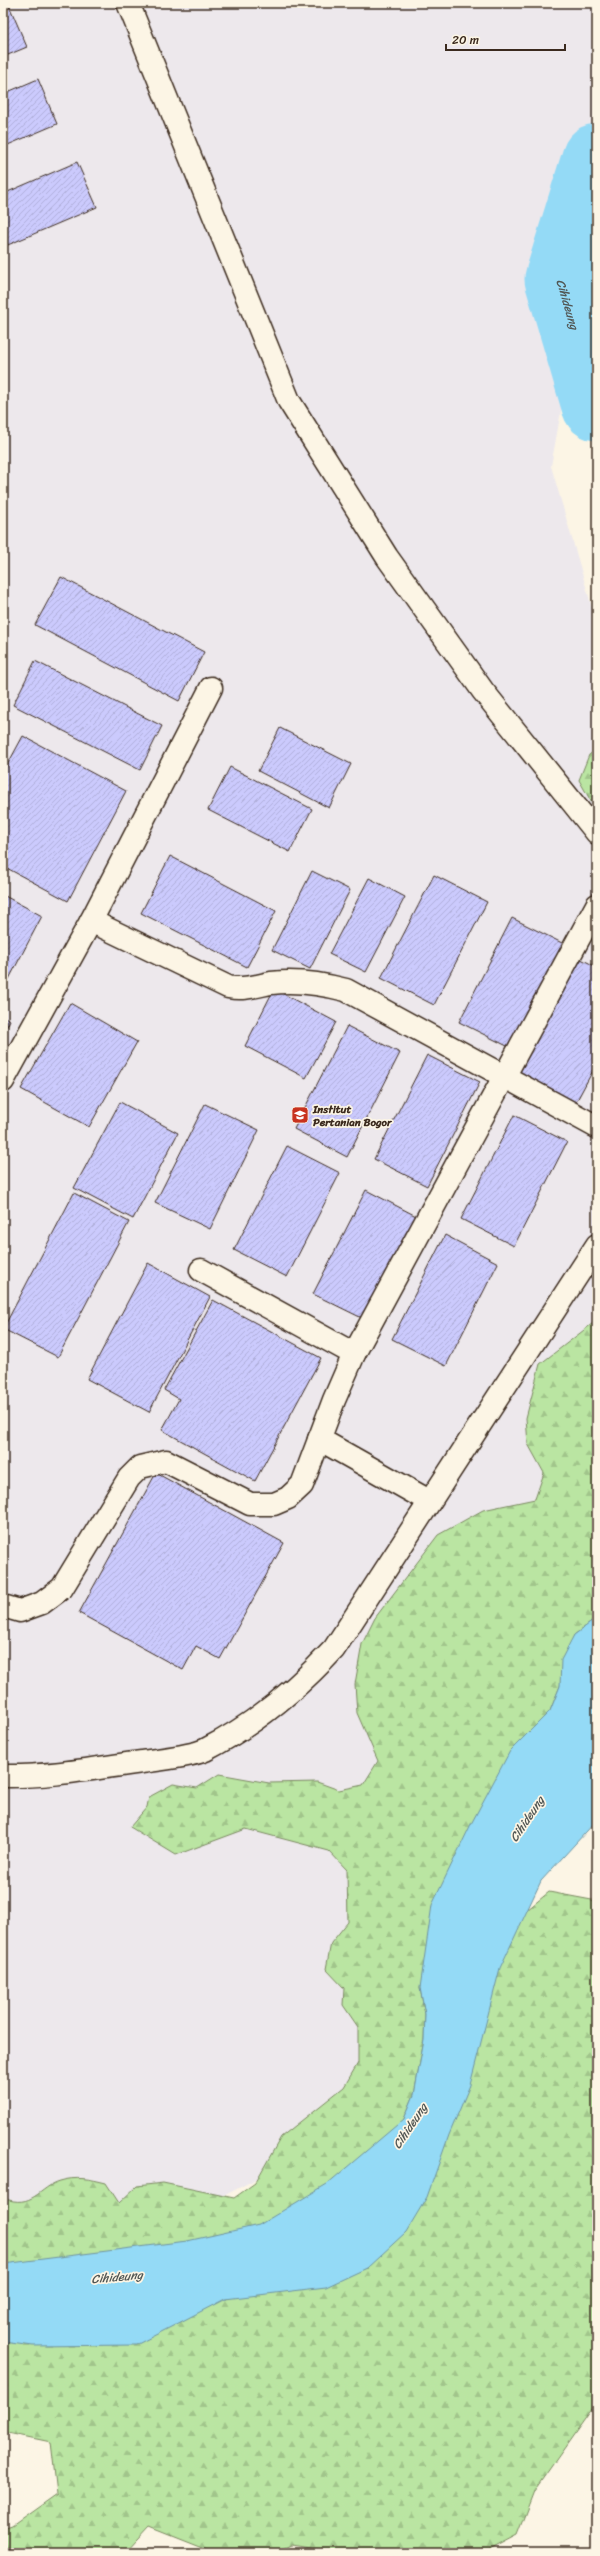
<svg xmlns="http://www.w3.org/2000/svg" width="600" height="2556" font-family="Sriracha,sans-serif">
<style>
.built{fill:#ede8ec}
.forest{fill:url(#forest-firs);stroke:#7a8860}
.water{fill:#94daf6;stroke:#7094a0}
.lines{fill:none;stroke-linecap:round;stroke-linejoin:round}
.river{stroke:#94daf6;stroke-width:71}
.building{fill:url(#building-hatch);stroke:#3b2a1e}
.minor-casing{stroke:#3b2a1e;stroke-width:25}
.minor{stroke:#fcf5e5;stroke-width:22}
.labels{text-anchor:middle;stroke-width:3.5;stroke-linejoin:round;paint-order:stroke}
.poi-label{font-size:11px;font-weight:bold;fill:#3b2a1e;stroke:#fcf5e5;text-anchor:start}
.water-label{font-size:12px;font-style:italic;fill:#515654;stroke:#fcf5e5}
</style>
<defs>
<pattern id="forest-firs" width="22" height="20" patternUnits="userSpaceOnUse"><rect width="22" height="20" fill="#bae5a2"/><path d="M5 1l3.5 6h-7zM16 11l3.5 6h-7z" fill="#a1c58b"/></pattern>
<pattern id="building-hatch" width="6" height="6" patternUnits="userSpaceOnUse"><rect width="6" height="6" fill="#cbcafd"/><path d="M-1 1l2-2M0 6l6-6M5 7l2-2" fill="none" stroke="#afaed8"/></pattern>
</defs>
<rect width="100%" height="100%" fill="#fcf5e5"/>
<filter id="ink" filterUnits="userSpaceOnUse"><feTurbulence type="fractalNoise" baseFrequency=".025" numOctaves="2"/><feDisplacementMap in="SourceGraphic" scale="8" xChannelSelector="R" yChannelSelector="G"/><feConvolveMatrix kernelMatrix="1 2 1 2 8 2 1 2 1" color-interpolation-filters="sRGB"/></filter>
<g filter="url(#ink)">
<!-- built -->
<path class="built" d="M 3,3 L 597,3 L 597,214 L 551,466 L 597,625 L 597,1606 L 499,1759 L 431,2032 L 349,2131 L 150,2234 L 3,2221 Z"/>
<!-- forest -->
<g class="forest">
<path d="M 597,749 L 597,812 L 579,780 L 589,755 Z"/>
<path d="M 597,1320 L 597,1618 L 574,1635 L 560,1686 L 550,1711 L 530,1731 L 420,1988 L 425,2014 L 424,2040 L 414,2095 L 404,2119 L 408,2137 L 236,2244 L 3,2278 L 3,2198 C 33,2210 39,2187 60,2181 C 76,2176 90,2179 106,2183 L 119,2203 L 137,2186 L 163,2183 L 234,2198 L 255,2183 L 281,2137 L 344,2087 L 358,2063 L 358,2027 L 343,2005 L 344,1988 L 326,1969 L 331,1943 L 348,1922 L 347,1870 L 329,1851 L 246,1829 L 176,1855 L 130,1827 L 147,1807 L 149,1797 L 173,1784 L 197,1788 L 219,1774 L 269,1783 L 317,1782 L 339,1790 L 363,1785 L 378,1761 L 357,1713 L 355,1684 L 362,1644 L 375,1618 L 438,1535 L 483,1510 L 535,1499 L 544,1473 L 528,1444 L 526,1418 L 540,1364 Z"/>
<path d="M 549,1892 L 597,1901 L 597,2402 L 534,2491 L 517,2535 L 483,2553 L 344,2553 L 291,2545 L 273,2553 L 218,2553 L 150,2526 L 125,2553 L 3,2553 L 3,2529 L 12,2526 L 57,2494 L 51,2442 L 3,2432 L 3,2303 L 225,2299 L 368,2268 L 510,1924 Z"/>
</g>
<!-- water -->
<path class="water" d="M 597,1618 L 597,1820 L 541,1881 L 500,1968 L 470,2085 L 449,2135 L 427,2197 L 406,2232 L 367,2268 L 326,2287 L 225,2299 L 136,2345 L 33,2346 L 3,2342 L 3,2264 L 187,2241 L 259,2225 L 327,2184 L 404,2119 L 414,2095 L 424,2040 L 425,2014 L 420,1988 L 432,1905 L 471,1824 L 510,1751 L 550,1711 L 560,1686 L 561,1660 L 574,1635 Z"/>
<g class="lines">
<!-- river -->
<path class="river" id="s1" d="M 597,159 L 560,279 L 597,405"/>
</g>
<!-- building -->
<g class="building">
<path d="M 8,3 L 27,47 L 3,57 L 3,4 Z"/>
<path d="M 38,79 L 57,124 L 3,147 L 3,94 Z"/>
<path d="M 77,162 L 97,207 L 3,247 L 3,194 Z"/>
<path d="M 61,577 L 204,652 L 179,701 L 35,625 Z"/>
<path d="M 35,661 L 162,726 L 140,770 L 13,705 Z"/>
<path d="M 280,728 L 351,764 L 329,808 L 258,771 Z"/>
<path d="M 23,736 L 126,791 L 68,901 L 3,866 L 3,773 Z"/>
<path d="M 230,767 L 312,809 L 290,852 L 208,810 Z"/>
<path d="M 170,856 L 276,911 L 247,967 L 141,913 Z"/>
<path d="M 312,871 L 350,890 L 310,969 L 272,950 Z"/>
<path d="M 434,875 L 487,902 L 434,1005 L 381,978 Z"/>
<path d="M 369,878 L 405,897 L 366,972 L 329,954 Z"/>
<path d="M 3,895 L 42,916 L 9,979 L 3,976 Z"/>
<path d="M 512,918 L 566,945 L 513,1049 L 459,1022 Z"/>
<path d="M 579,958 L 597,967 L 597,1063 L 575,1104 L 518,1074 Z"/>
<path d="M 274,989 L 336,1022 L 306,1078 L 245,1046 Z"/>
<path d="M 70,1003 L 137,1042 L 89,1127 L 21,1089 Z"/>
<path d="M 3,1016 L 10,1020 L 3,1035 Z"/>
<path d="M 347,1026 L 400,1053 L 347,1157 L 294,1129 Z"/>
<path d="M 427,1055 L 480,1082 L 427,1186 L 374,1159 Z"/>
<path d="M 120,1102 L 178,1133 L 133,1219 L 74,1188 Z"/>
<path d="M 205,1104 L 259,1130 L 210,1229 L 155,1203 Z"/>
<path d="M 514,1115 L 567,1142 L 514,1246 L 461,1219 Z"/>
<path d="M 287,1146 L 340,1173 L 287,1277 L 234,1250 Z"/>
<path d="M 366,1190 L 418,1217 L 366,1320 L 313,1294 Z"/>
<path d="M 74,1193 L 129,1222 L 58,1357 L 3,1329 Z"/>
<path d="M 445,1235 L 498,1263 L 446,1366 L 392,1339 Z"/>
<path d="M 148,1263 L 210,1297 L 149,1412 L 87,1379 Z"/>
<path d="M 213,1300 L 321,1358 L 255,1481 L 162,1430 L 179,1399 L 164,1390 Z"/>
<path d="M 156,1473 L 284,1543 L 220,1659 L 196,1646 L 183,1670 L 79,1613 Z"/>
</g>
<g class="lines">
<!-- minor casing -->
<g class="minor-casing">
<g id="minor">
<path d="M 128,3 L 289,401 L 387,557 L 483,691 L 597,833"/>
<path d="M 91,921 L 228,987 C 244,990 255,986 271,983 C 296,980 323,984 346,990 L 597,1127"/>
<path d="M 3,1081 L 91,921 L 211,688"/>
<path d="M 354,1354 L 597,905"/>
<path d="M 319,1439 L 429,1501"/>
<path d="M 3,1606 L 20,1611 L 42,1603 L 62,1588 L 129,1478 L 140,1467 L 166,1461 L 250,1504 L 274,1504 L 288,1498 L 302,1485 L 334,1400 L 354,1354 L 201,1270"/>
<path d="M 3,1776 C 50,1777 96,1768 142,1762 C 159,1759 189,1757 205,1750 C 254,1725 297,1689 334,1649 L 597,1245"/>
</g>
</g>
<!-- minor -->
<use href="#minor" class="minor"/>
</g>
</g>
<!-- icons -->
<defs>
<g id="university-square" transform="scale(0.9)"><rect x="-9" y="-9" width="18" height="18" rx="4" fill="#c8321e" stroke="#fcf5e5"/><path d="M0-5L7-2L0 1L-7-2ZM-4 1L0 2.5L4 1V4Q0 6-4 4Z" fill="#fff"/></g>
</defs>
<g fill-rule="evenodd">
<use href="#university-square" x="300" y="1115"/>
</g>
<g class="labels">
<!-- poi labels -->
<g class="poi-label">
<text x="313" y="1113">Institut<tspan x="313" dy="13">Pertanian Bogor</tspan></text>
</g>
<!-- water labels -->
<g class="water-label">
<text dy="4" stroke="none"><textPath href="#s1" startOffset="152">Cihideung</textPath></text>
<text transform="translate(527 1819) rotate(-56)" y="4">Cihideung</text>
<text transform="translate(410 2126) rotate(-56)" y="4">Cihideung</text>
<text transform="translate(117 2277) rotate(-5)" y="4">Cihideung</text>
</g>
</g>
<!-- margin -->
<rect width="600" height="2556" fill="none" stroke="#fcf5e5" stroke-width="16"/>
<rect x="8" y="8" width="584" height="2540" fill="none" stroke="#3b2a1e" stroke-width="1.5" filter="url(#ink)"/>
<!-- scale -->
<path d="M446 44v6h119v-6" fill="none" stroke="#3b2a1e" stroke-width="2"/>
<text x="452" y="44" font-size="12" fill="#3b2a1e" stroke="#fcf5e5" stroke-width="3" paint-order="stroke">20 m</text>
</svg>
